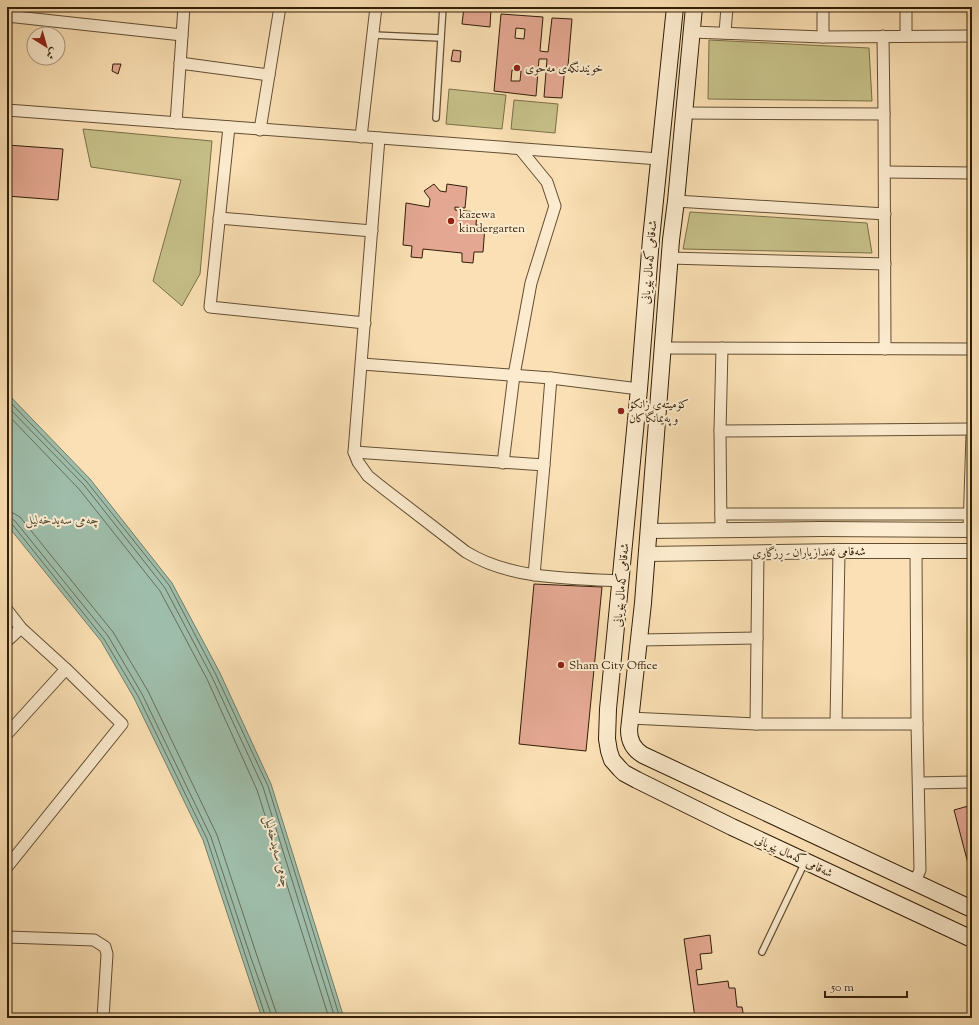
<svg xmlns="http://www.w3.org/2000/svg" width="979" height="1025" font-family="'Sorts Mill Goudy',Amiri,serif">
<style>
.green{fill:#c6c088;stroke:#7c6f48}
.water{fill:#9ebdaa;stroke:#727d69}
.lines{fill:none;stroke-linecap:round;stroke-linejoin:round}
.shore{stroke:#686e59;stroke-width:1}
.building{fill:#e4a892;stroke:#311e08;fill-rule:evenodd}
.service-casing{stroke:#634e33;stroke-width:8}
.minor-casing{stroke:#634e33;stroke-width:13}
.tertiary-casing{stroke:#634e33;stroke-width:16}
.secondary-casing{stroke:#311e08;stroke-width:18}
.service{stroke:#fcebce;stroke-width:5.5}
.minor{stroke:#fcebce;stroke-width:11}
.tertiary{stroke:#fcebce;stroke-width:14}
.secondary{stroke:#fcebce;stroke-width:16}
.poi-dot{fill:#8f2418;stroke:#fcebce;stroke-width:1.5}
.labels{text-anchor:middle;stroke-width:4;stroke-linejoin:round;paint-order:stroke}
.poi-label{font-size:12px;fill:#311e08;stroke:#fcebce;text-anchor:start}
.street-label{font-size:12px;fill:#311e08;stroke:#fcebce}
.water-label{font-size:13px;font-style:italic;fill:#524e39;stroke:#fcebce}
</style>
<rect width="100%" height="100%" fill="#fae0b4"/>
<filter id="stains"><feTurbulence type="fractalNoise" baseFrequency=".005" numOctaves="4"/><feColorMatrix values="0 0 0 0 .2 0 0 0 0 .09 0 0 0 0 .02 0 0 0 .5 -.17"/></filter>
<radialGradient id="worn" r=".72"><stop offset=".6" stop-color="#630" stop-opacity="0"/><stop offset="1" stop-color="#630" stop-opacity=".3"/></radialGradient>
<!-- green -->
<g class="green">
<path d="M 709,40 L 869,48 L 872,101 L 708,99 Z"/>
<path d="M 449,89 L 506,95 L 502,129 L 446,124 Z"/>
<path d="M 514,100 L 558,104 L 555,133 L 511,129 Z"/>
<path d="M 83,129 L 212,141 L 200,274 L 182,306 L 153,281 L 181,180 L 91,167 Z"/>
<path d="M 690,212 L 867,223 L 872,253 L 683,249 Z"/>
</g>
<!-- water -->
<path class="water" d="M 7,393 L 90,479 L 172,583 L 220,673 L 271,784 L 344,1018 L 262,1018 L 243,961 L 203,840 L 134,698 L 101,641 L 7,525 Z"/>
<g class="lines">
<!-- shore -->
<g class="shore">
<path d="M 7,399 L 87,482 L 169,585 L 216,675 L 268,786 L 340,1018"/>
<path d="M 7,406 L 84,485 L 165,588 L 212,677 L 263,787 L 335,1018"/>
<path d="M 7,414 L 79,489 L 160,591 L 207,679 L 257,790 L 329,1018"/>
<path d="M 7,512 L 13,513 L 20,517 L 113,632 L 148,691 L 217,835 L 257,956 L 276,1012 L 277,1018"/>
<path d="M 7,518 L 11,518 L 15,521 L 108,636 L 142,694 L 211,837 L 251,958 L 271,1014 L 271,1018"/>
<path d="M 7,523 L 10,523 L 12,524 L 104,639 L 138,696 L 207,839 L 266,1018"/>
</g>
</g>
<!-- building -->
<g class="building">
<path d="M 464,7 L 491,8 L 490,27 L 462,24 Z"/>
<path d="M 501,14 L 543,17 L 540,51 L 548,52 L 552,18 L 572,19 L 568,66 L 565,66 L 562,98 L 544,97 L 547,59 L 539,59 L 536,96 L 494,91 ZM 516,28 L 525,29 L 524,39 L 515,38 ZM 512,70 L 521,71 L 520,81 L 511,81 Z"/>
<path d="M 453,50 L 461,51 L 460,62 L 451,61 Z"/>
<path d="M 113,64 L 121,64 L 118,74 L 112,71 Z"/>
<path d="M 7,145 L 63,149 L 58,200 L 7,196 Z"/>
<path d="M 434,184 L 440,191 L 446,192 L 447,184 L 467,187 L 465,208 L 455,207 L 455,210 L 477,212 L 476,225 L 485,226 L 483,252 L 474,252 L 473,263 L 462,262 L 462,253 L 423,249 L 422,258 L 411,257 L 412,246 L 403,245 L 406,203 L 429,207 L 430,199 L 424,191 Z"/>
<path d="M 534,584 L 602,587 L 586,751 L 519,744 Z"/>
<path d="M 972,805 L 972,874 L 971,875 L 954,810 Z"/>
<path d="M 710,935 L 712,953 L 700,954 L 702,969 L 696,970 L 698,985 L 728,981 L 729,988 L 735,988 L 737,1007 L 742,1007 L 744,1018 L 695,1018 L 684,939 Z"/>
</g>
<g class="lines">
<!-- service casing -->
<g class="service-casing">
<g id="service">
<path d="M 373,35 L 441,38"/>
<path d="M 436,118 L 443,7"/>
<path d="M 762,952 L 805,862"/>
</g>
</g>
<!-- minor casing -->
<g class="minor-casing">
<g id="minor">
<path d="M 823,7 L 823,37"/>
<path d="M 7,16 L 182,35"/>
<path d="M 692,32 L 823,37 L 972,36"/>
<path d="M 725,33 L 727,7"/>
<path d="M 883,36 L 884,114 L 885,349"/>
<path d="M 906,36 L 906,7"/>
<path d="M 180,63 L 269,75"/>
<path d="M 7,110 L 659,159"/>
<path d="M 684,113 L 884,114"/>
<path d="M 176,123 L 184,7"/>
<path d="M 229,127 L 210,307 L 365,323"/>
<path d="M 260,130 L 280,7"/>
<path d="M 361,137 L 376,7"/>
<path d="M 379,138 L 354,452 L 358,462 L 368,476 L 383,488 L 466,552 C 512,580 569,578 621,581"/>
<path d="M 885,172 L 972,173"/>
<path d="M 676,201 L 885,214"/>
<path d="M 219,218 L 372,231"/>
<path d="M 670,258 L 885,264"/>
<path d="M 663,348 L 972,349"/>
<path d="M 362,364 L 551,378 L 639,389"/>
<path d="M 720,431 L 972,429"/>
<path d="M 354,452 L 544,465"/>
<path d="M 503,463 L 514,375 L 531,283 L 555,206 L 547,182 L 520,149"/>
<path d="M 721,514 L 969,514"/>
<path d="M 721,530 L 720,431 L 722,348"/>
<path d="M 969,530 L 972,434"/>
<path d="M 534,575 L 544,465 L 551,378"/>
<path d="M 7,610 L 21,628 L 66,669 L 122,724 L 7,867"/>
<path d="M 639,640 L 757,638"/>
<path d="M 7,641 L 21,628"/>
<path d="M 630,718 L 756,724 L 917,724"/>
<path d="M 836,723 L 839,551"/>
<path d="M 756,724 L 758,552"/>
<path d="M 7,734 L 66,669"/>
<path d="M 919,783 L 972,782"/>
<path d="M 915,882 L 920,870 L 917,724 L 916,551"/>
<path d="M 7,937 L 94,940 L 105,947 L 107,954 L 103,1018"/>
</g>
</g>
<!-- tertiary casing -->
<g class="tertiary-casing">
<g id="tertiary">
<path d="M 648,531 L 821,529 L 972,530"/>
<path d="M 647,554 L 839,551 L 972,551"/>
</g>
</g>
<!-- secondary casing -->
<g class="secondary-casing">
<g id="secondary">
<path d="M 675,7 L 651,239 L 639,389 L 608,709 L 607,739 L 609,751 L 612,760 L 620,769 L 624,773 L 637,780 L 732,827 L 972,939"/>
<path d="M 694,7 L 676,201 L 671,240 L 643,603 L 629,730 C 629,741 633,749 643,755 L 972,909"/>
</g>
</g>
<!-- service -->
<use href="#service" class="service"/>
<!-- minor -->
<use href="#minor" class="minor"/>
<!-- tertiary -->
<use href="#tertiary" class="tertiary"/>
<!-- secondary -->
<use href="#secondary" class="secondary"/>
</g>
<!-- markers -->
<g class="poi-dot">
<circle cx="517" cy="68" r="4"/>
<circle cx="451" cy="221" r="4"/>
<circle cx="621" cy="411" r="4"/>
<circle cx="561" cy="665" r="4"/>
</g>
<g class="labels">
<!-- poi labels -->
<g class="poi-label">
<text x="525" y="72">خوێندنگەی مەحوی</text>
<text x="459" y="218">kazewa<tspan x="459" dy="14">kindergarten</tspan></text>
<text x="629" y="408">کۆمیتەی زانکۆ<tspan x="629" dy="14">و پەیمانگاکان</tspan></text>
<text x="569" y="669">Sham City Office</text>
</g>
<!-- street labels -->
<g class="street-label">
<text transform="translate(649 262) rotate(-85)" y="4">شەقامی کەمال بێویانی</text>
<text transform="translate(809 552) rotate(-1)" y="4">شەقامی ئەندازیاران - ڕزگاری</text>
<text transform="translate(621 585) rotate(-85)" y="4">شەقامی کەمال بێویانی</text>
<text transform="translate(794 856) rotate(25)" y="4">شەقامی کەمال بێویانی</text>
</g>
<!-- water labels -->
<g class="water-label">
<text x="62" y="524">چەمی سەیدخەلیل</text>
<text transform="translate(278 851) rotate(76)" y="5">چەمی سەیدخەلیل</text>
</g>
</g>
<!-- margin -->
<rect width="979" height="1025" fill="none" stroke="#fae0b4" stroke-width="24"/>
<rect x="8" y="8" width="963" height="1009" fill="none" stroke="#311e08" stroke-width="2"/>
<rect x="12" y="12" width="955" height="1001" fill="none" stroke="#311e08"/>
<!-- north arrow -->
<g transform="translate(46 46) rotate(143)"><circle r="19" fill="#fcebce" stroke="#ab997f"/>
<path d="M0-3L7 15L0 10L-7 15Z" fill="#8f2418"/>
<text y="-6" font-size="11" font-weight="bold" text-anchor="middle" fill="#311e08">ش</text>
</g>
<!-- scale -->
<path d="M825 991v6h82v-6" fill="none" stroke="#311e08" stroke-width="2"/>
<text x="831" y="991" font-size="12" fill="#311e08" stroke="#fcebce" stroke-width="3" paint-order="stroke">50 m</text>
<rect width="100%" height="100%" filter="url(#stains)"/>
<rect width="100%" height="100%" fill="url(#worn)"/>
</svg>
